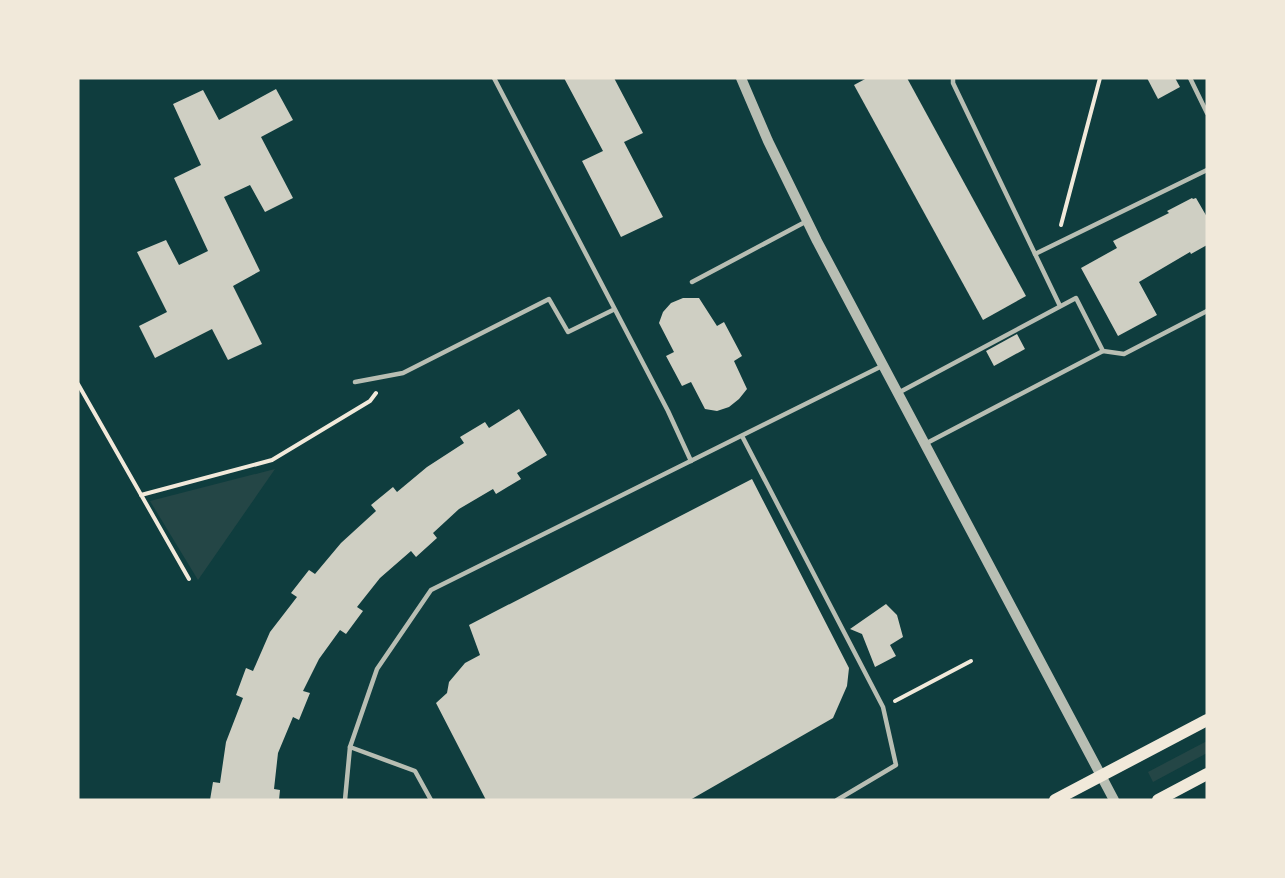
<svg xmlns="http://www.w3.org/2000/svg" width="1285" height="878" font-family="Ubuntu,sans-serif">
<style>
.green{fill:#244646}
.building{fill:#cfcfc3}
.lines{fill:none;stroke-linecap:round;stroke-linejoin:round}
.path{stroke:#f1e9da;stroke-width:4}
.service{stroke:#b8beb3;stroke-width:4.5}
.tertiary{stroke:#b8beb3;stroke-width:10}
.secondary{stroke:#f1e9da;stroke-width:12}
</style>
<rect width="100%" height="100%" fill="#0f3d3e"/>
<!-- green -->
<g class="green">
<path d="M 275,469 L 198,580 L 150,501 Z"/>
<path d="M 1207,741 L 1207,753 L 1153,782 L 1148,772 Z"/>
</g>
<!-- building -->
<g class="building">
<path d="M 564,78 L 614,78 L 643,133 L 624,142 L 663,217 L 621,237 L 582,161 L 603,151 Z"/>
<path d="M 867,78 L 907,78 L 1026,296 L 983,320 L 854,85 Z"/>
<path d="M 1147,78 L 1175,78 L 1180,87 L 1158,99 Z"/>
<path d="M 276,89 L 293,120 L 261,137 L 293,198 L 265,212 L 250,185 L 224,197 L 260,271 L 233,286 L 262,344 L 228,360 L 212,329 L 155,358 L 139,326 L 167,312 L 137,252 L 166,240 L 179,265 L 208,251 L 174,178 L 201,165 L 173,104 L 203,90 L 219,120 Z"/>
<path d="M 1192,198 L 1193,199 L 1196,198 L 1207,217 L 1207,245 L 1191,254 L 1190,252 L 1139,282 L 1157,315 L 1118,336 L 1081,268 L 1117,248 L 1113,241 L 1169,213 L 1167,211 Z"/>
<path d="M 683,298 L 699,298 L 717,326 L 724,322 L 742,356 L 734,361 L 747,389 L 739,399 L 729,407 L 717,411 L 705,409 L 691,382 L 682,386 L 666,356 L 674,352 L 659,323 L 663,312 L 671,303 Z"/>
<path d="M 1017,334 L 1025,349 L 994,366 L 986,351 Z"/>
<path d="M 519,409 L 547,455 L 517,473 L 521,479 L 496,494 L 493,489 L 459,509 L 433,533 L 437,538 L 416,557 L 411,551 L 380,578 L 357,607 L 363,611 L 346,634 L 340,630 L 319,659 L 303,691 L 310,693 L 299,720 L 293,717 L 278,753 L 274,789 L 280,790 L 279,800 L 210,800 L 213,782 L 220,783 L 226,742 L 243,698 L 236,695 L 246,668 L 253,671 L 270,632 L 297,597 L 291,593 L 309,570 L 315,574 L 341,543 L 376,511 L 371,505 L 393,487 L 397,492 L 427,467 L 464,443 L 460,437 L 485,422 L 489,428 Z"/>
<path d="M 752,479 L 849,668 L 847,686 L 833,718 L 690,800 L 486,800 L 436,703 L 447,693 L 449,682 L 465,663 L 480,655 L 469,625 Z"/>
<path d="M 886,604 L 897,615 L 903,637 L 890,645 L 896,656 L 875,667 L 862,634 L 850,629 Z"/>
</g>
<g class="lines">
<!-- path -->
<g class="path">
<path d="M 1061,225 L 1100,78"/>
<path d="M 78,384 L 189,579"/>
<path d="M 141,495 L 272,460 L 370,401 L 376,393"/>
<path d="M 895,701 L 971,661"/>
</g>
<!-- service -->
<g class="service">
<path d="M 494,78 L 668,411 L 691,461"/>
<path d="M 953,78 L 953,83 L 1060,306"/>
<path d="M 1190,78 L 1207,113"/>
<path d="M 1035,254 L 1207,170"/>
<path d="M 692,282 L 807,221"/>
<path d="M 355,382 L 403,373 L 549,299 L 568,332 L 613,310"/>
<path d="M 898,393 L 1076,298 L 1103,351 L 1124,354 L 1207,311"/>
<path d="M 742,436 L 883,707 L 896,765 L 837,800"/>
<path d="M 925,444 L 1103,351"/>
<path d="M 350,747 L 415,771 L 431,800"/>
<path d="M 345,800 L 350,747 L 377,669 L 431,590 L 882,366"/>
</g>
<!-- tertiary -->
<path class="tertiary" d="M 741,78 L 768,141 L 817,241 L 1114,800"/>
<!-- secondary -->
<g class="secondary">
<path d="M 1055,800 L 1207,720"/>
<path d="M 1158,800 L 1207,774"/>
</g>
</g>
<!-- border -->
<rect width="1285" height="878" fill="none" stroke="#f1e9da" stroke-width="159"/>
</svg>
